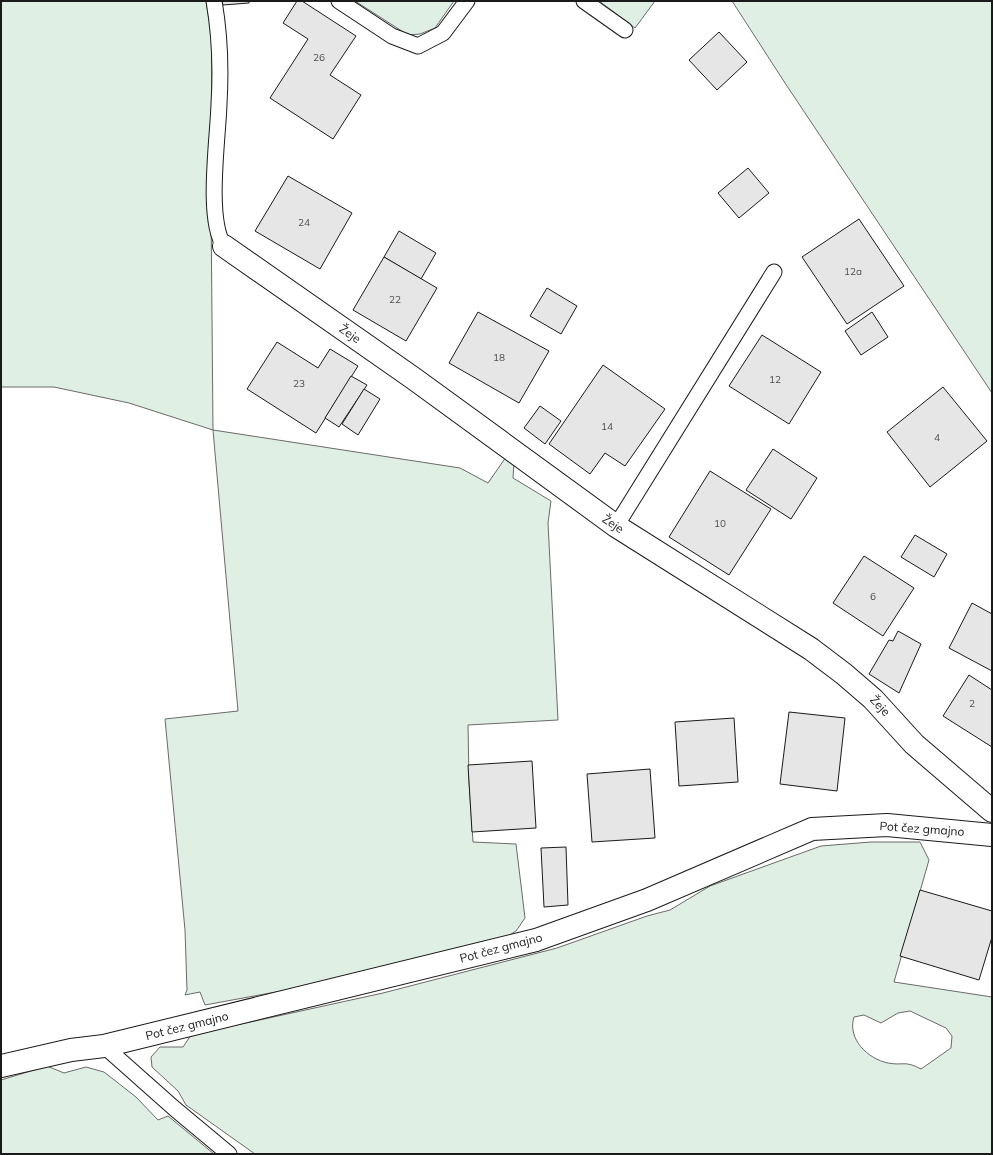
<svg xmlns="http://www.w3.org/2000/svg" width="993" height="1155" font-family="Mulish,sans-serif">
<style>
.green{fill:#e0efe3;stroke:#6a6a6a;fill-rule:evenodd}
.building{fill:#e6e6e6;stroke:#1a1a1a}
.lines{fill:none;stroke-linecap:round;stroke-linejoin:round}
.lane-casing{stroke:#1a1a1a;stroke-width:17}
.street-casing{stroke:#1a1a1a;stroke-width:24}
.secondary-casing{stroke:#1a1a1a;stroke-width:24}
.lane{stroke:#fff;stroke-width:15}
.street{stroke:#fff;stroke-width:22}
.secondary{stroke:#fff;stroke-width:22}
.labels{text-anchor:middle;stroke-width:3;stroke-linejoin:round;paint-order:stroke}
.number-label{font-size:10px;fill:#4d4d4d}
.street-label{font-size:12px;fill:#1a1a1a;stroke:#fff}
</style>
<rect width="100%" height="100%" fill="#fff"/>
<!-- green -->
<g class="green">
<path d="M 1,1 L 206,1 L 212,37 L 211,206 L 213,430 L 460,468 L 488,483 L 506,457 L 514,462 L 513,478 L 551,501 L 548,523 L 558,720 L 468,725 L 469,781 L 473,842 L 516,844 L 525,918 L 516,931 L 502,940 L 314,985 L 205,1005 L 200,992 L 185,995 L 187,990 L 185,930 L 165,719 L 238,711 L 213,430 L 129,403 L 54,387 L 1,387 Z"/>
<path d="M 355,1 L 454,1 L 435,28 L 420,34 L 408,35 Z"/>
<path d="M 599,1 L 655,1 L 635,28 Z"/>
<path d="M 732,1 L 992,1 L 992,393 L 785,83 Z"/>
<path d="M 871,842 L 920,842 L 929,860 L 894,982 L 992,997 L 992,1154 L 255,1154 L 186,1105 L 178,1091 L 152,1067 L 151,1057 L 160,1047 L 183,1047 L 191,1035 L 383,993 L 557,948 L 647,916 L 670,910 L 710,886 L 821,846 ZM 910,1011 L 946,1028 L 952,1036 L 951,1048 L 921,1069 C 904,1060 904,1066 888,1063 C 868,1059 847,1039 854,1017 L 864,1015 L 881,1023 L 898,1013 Z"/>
<path d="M 47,1066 L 64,1073 L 86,1067 L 104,1072 L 136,1097 L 158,1120 L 168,1116 L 214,1154 L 1,1154 L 1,1080 Z"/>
</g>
<!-- building -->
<g class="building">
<path d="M 222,1 L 249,1 L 249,3 L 223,5 Z"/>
<path d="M 297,1 L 302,1 L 356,36 L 330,75 L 361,95 L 333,139 L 270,98 L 308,39 L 283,23 Z"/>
<path d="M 719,32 L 747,62 L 717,90 L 689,60 Z"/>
<path d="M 748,168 L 769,193 L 739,218 L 718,193 Z"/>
<path d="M 288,176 L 352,213 L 320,269 L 255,231 Z"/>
<path d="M 859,219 L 904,286 L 847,324 L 802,257 Z"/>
<path d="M 399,231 L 436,253 L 421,279 L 384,257 Z"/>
<path d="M 384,257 L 437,288 L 406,341 L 353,310 Z"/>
<path d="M 547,288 L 577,306 L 561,334 L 530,316 Z"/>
<path d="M 478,312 L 549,351 L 519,403 L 449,363 Z"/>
<path d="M 872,312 L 888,337 L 861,355 L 845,331 Z"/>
<path d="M 762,335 L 821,372 L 789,424 L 729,386 Z"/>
<path d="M 277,342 L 318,368 L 330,349 L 358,366 L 316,433 L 247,389 Z"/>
<path d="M 603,365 L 665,409 L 625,466 L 605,453 L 590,474 L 549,444 Z"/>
<path d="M 351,376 L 367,385 L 339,427 L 325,418 Z"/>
<path d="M 943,387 L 987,441 L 930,487 L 887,432 Z"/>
<path d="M 364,389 L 380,399 L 358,435 L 342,424 Z"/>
<path d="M 540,406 L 561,421 L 545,444 L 524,428 Z"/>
<path d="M 773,449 L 817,478 L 791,519 L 746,490 Z"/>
<path d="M 710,471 L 771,509 L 729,575 L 669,537 Z"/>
<path d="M 915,535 L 947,554 L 934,577 L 901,557 Z"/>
<path d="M 864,556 L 914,588 L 883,636 L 833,603 Z"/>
<path d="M 972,603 L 992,614 L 992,671 L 949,648 Z"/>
<path d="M 898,631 L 921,644 L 899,693 L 869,674 L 889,640 L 893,641 Z"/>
<path d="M 969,675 L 992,690 L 992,747 L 943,716 Z"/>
<path d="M 789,712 L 845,718 L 837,791 L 780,784 Z"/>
<path d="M 734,718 L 738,782 L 679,786 L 675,722 Z"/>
<path d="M 532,761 L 536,828 L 472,832 L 468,765 Z"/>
<path d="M 650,769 L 655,838 L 592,842 L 587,774 Z"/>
<path d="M 566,847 L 568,905 L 544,907 L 541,848 Z"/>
<path d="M 920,890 L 992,911 L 992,937 L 979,980 L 900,956 Z"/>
</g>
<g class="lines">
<!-- lane casing -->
<g class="lane-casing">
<g id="lane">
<path d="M 214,1 C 220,35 221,70 219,104 C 218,139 206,219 224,246"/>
<path d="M 339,1 L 392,36 L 418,46 L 443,33 L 467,1"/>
<path d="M 584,1 L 625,30"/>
<path d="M 616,526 L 774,272"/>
<path d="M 104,1046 L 175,1109 L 229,1154"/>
</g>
</g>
<!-- street casing -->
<g class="street-casing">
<path id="street" d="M 224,246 L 413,378 L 616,526 L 811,649 L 844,674 L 873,699 L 914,744 L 992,811"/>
</g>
<!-- secondary casing -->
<g class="secondary-casing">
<path id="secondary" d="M 1,1066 L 71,1050 L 104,1046 L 536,940 L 647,900 L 812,829 L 887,825 L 992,835"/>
</g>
<!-- lane -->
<use href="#lane" class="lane"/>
<!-- street -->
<use href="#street" class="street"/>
<!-- secondary -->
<use href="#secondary" class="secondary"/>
</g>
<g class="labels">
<!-- number labels -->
<g class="number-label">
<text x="319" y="61">26</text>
<text x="304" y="226">24</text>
<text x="853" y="275">12a</text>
<text x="395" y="303">22</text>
<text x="499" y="361">18</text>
<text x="775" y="383">12</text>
<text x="299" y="387">23</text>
<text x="607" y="430">14</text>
<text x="937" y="441">4</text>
<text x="720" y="527">10</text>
<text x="873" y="600">6</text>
<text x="972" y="707">2</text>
</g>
<!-- street labels -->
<g class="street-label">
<text transform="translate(350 334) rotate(35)" y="4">Žeje</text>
<text transform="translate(613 524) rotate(34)" y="4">Žeje</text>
<text transform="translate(880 706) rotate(46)" y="4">Žeje</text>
<text transform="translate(922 829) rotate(4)" y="4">Pot čez gmajno</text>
<text transform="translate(501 948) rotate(-15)" y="4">Pot čez gmajno</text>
<text transform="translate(187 1026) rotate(-14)" y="4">Pot čez gmajno</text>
</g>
</g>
<!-- border -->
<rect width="993" height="1155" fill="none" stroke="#1a1a1a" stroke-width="4"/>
</svg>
